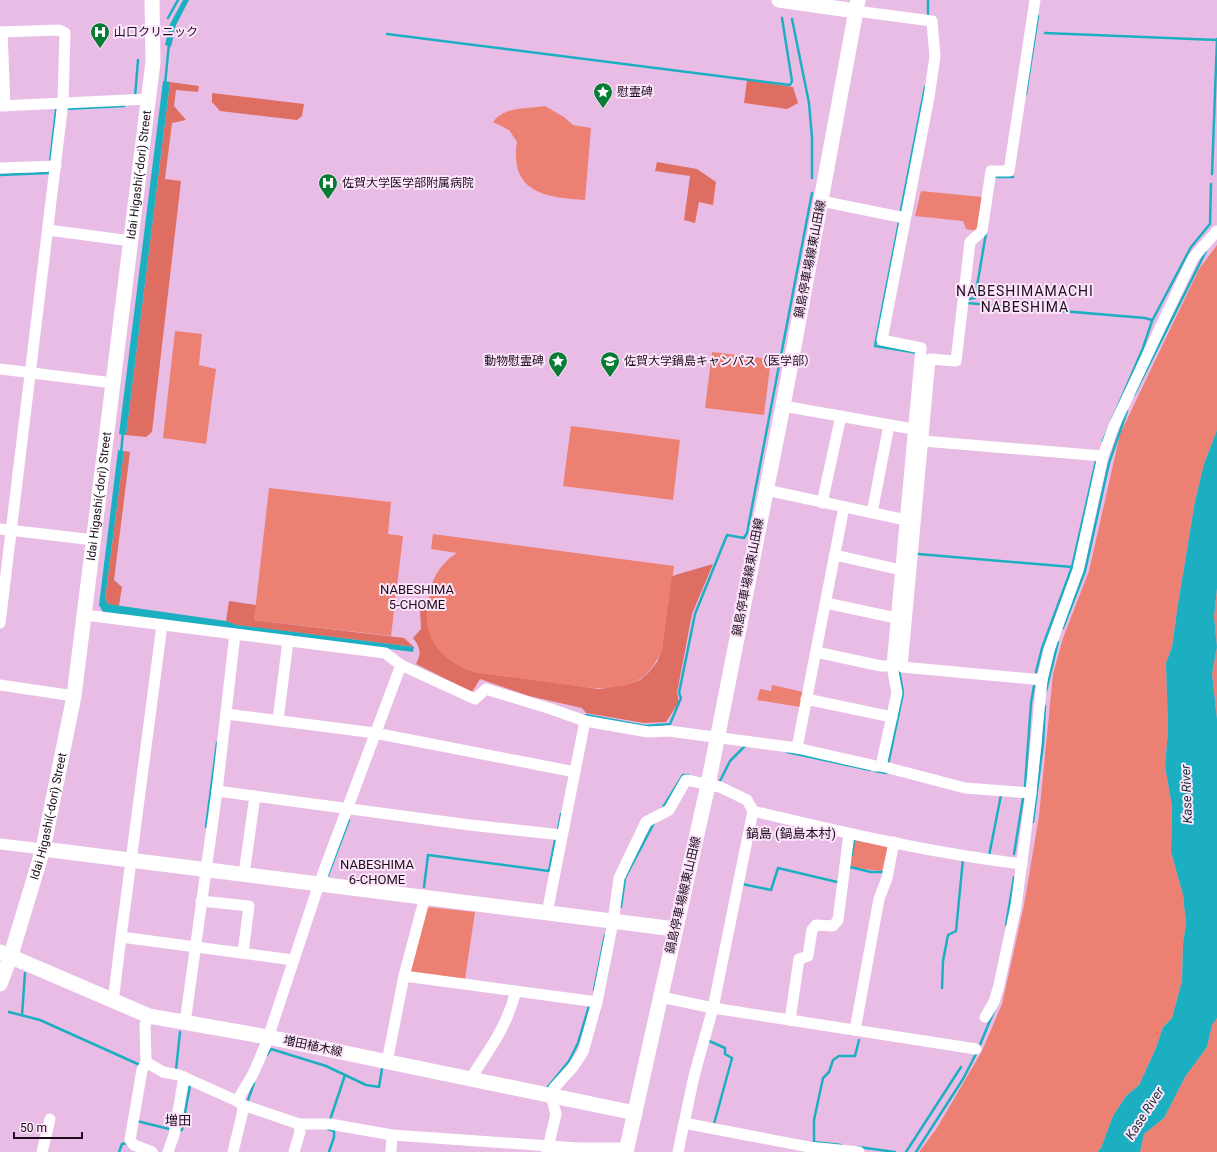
<svg xmlns="http://www.w3.org/2000/svg" width="1217" height="1152" font-family="Roboto,'Noto Sans JP',sans-serif">
<style>
.green{fill:#ec8173}
.forest{fill:#de6e61}
.water{fill:#1cafc1}
.lines{fill:none;stroke-linecap:round;stroke-linejoin:round}
.stream{stroke:#1cafc1;stroke-width:2.5}
.street{stroke:#fff;stroke-width:11}
.secondary{stroke:#fff;stroke-width:15}
.labels{text-anchor:middle;stroke-width:4;stroke-linejoin:round;paint-order:stroke}
.poi-label{font-size:12px;fill:#1d0d1c;stroke:#fce5fa;text-anchor:start}
.street-label{font-size:12px;fill:#1d0d1c;stroke:#fce5fa}
.neighbourhood-label{font-size:13px;fill:#1d0d1c;stroke:#fce5fa}
.water-label{font-size:13px;font-style:italic;fill:#153136;stroke:#fce5fa}
.quarter-label{font-size:14px;letter-spacing:1px;fill:#1d0d1c;stroke:#fce5fa}
</style>
<rect width="100%" height="100%" fill="#e9bce6"/>
<!-- green -->
<g class="green">
<path d="M 545,106 L 564,117 L 573,125 L 591,128 L 585,200 C 545,198 509,192 517,142 L 509,130 L 493,122 C 504,106 528,109 545,106 Z"/>
<path d="M 921,191 L 982,197 L 981,216 L 976,231 L 966,229 L 963,221 L 915,216 Z"/>
<path d="M 1217,245 L 1217,430 L 1204,464 L 1195,501 L 1178,604 L 1172,647 L 1166,663 L 1168,731 L 1165,766 L 1172,806 L 1171,852 L 1183,895 L 1186,923 L 1183,944 L 1182,981 L 1172,1018 L 1163,1027 L 1156,1048 L 1139,1085 L 1126,1096 L 1113,1116 L 1101,1148 L 1097,1152 L 919,1152 L 937,1128 L 982,1051 L 1002,1004 L 1024,905 L 1039,816 L 1053,674 L 1063,638 L 1089,571 L 1120,434 L 1199,269 Z"/>
<path d="M 175,331 L 202,334 L 199,365 L 216,369 L 206,444 L 163,438 Z"/>
<path d="M 712,352 L 771,359 L 764,415 L 705,408 Z"/>
<path d="M 571,426 L 680,440 L 673,500 L 563,486 Z"/>
<path d="M 269,488 L 391,502 L 388,534 L 403,536 L 391,636 L 254,620 Z"/>
<path d="M 433,534 L 674,566 L 662,649 C 655,666 645,680 627,685 C 603,692 578,686 554,683 C 527,679 501,676 474,672 C 452,664 431,650 426,625 C 425,618 428,608 428,600 C 430,581 440,563 457,553 L 431,549 Z"/>
<path d="M 1217,588 L 1217,719 L 1212,674 L 1217,647 L 1214,617 Z"/>
<path d="M 772,685 L 803,692 L 800,707 L 757,700 L 760,689 L 771,691 Z"/>
<path d="M 852,837 L 889,844 L 882,871 L 848,867 Z"/>
<path d="M 427,907 L 475,912 L 465,979 L 408,972 Z"/>
<path d="M 1217,1018 L 1217,1152 L 1140,1152 L 1144,1134 L 1164,1118 L 1185,1077 L 1207,1047 L 1212,1024 Z"/>
</g>
<!-- forest -->
<g class="forest">
<path d="M 747,80 L 793,87 L 798,103 L 787,109 L 744,103 Z"/>
<path d="M 170,82 L 199,86 L 198,92 L 176,90 L 174,106 L 186,120 L 172,123 L 165,179 L 181,181 L 152,432 L 146,437 L 126,435 Z"/>
<path d="M 212,93 L 304,104 L 302,116 L 297,120 L 220,111 L 212,102 Z"/>
<path d="M 657,162 L 697,169 L 716,182 L 713,205 L 699,202 L 695,223 L 684,220 L 690,176 L 655,171 Z"/>
<path d="M 124,451 L 130,452 L 114,580 L 122,587 L 119,606 L 108,604 L 105,599 Z"/>
<path d="M 713,564 L 692,614 L 677,693 L 679,702 L 666,722 L 644,723 L 586,713 L 582,708 L 529,696 L 480,679 L 472,692 L 416,664 C 422,653 420,647 413,638 L 421,629 L 420,608 L 427,610 C 424,643 445,661 474,672 L 599,689 L 627,685 L 640,680 L 649,672 L 657,662 L 662,649 L 672,576 Z"/>
<path d="M 229,601 L 256,605 L 254,620 L 404,638 L 414,647 L 236,625 L 226,621 Z"/>
</g>
<!-- water -->
<g class="water">
<path d="M 183,0 L 189,0 L 176,25 L 171,47 L 165,45 L 170,24 Z"/>
<path d="M 163,81 L 170,82 L 126,435 L 119,434 Z"/>
<path d="M 1217,430 L 1217,588 L 1214,617 L 1217,647 L 1212,674 L 1217,719 L 1217,1018 L 1212,1025 L 1207,1047 L 1185,1077 L 1164,1118 L 1144,1134 L 1140,1152 L 1097,1152 L 1101,1148 L 1113,1116 L 1126,1096 L 1139,1085 L 1156,1048 L 1163,1027 L 1172,1018 L 1182,981 L 1183,944 L 1186,923 L 1183,895 L 1171,852 L 1172,806 L 1165,766 L 1168,731 L 1166,663 L 1172,647 L 1178,604 L 1195,501 L 1204,464 Z"/>
<path d="M 118,450 L 124,451 L 105,599 L 108,604 L 226,621 L 237,625 L 414,647 L 413,652 L 103,612 L 99,605 Z"/>
</g>
<g class="lines">
<!-- stream -->
<g class="stream">
<path d="M 928,0 L 928,16"/>
<path d="M 168,18 L 178,0"/>
<path d="M 792,19 L 809,103 L 812,138 L 812,178"/>
<path d="M 1045,33 L 1217,40"/>
<path d="M 387,34 L 790,85 L 792,81 L 782,18"/>
<path d="M 165,84 L 169,44"/>
<path d="M 1026,94 L 1038,16"/>
<path d="M 135,97 L 138,60"/>
<path d="M 65,109 L 124,106"/>
<path d="M 50,163 L 56,110 L 60,110"/>
<path d="M 1212,174 L 1217,39"/>
<path d="M 0,175 L 49,173 L 49,170"/>
<path d="M 994,177 L 1013,177"/>
<path d="M 901,210 L 925,87"/>
<path d="M 899,222 L 875,346 L 918,353"/>
<path d="M 968,299 L 975,298 L 986,233"/>
<path d="M 967,303 L 1145,318 L 1152,320"/>
<path d="M 1134,395 L 1206,251"/>
<path d="M 1103,441 L 1143,348 L 1152,321 L 1191,247 L 1210,224 L 1211,184"/>
<path d="M 121,454 L 123,431"/>
<path d="M 918,554 L 1072,567"/>
<path d="M 1063,628 L 1085,571 L 1109,463 L 1127,411"/>
<path d="M 1036,672 L 1042,648 L 1072,567 L 1096,461"/>
<path d="M 1046,691 L 1058,642"/>
<path d="M 586,715 L 645,726 L 670,724 L 681,698 L 679,693 L 695,614 L 727,535 L 744,538 L 747,533 L 812,193"/>
<path d="M 787,752 L 870,770"/>
<path d="M 888,765 L 903,693 L 899,670"/>
<path d="M 875,771 L 886,773 L 887,770"/>
<path d="M 720,781 L 730,761 L 745,746"/>
<path d="M 1025,786 L 1031,703 L 1034,686"/>
<path d="M 662,809 L 683,775 L 688,775"/>
<path d="M 1033,822 L 1043,744 L 1045,706"/>
<path d="M 206,827 L 217,743"/>
<path d="M 558,829 L 561,814"/>
<path d="M 1014,854 L 1023,798 L 1022,797"/>
<path d="M 852,855 L 854,840"/>
<path d="M 989,856 L 1001,795"/>
<path d="M 849,869 L 850,867 L 871,872 L 884,872"/>
<path d="M 328,875 L 349,820"/>
<path d="M 742,884 L 771,890 L 778,868 L 837,882"/>
<path d="M 424,887 L 428,855 L 549,871 L 555,840"/>
<path d="M 621,907 L 625,878 L 654,823"/>
<path d="M 1006,925 L 1014,877"/>
<path d="M 942,988 L 943,961 L 948,935 L 956,931 L 963,859"/>
<path d="M 594,990 L 605,935"/>
<path d="M 9,1012 L 40,1020 L 140,1065"/>
<path d="M 22,1015 L 25,973"/>
<path d="M 707,1040 L 725,1048 L 725,1054 L 732,1058 L 714,1124"/>
<path d="M 979,1047 L 994,1011"/>
<path d="M 267,1055 L 271,1049 L 326,1066 L 366,1085 L 379,1087 L 382,1069"/>
<path d="M 176,1070 L 180,1032"/>
<path d="M 547,1088 L 569,1061 L 578,1043 L 589,1006"/>
<path d="M 247,1103 L 254,1083"/>
<path d="M 330,1120 L 345,1075"/>
<path d="M 137,1121 L 169,1129"/>
<path d="M 328,1129 L 334,1131 L 334,1137 L 329,1152"/>
<path d="M 179,1130 L 182,1130 L 190,1085 L 188,1084"/>
<path d="M 841,1145 L 814,1142 L 814,1120 L 823,1078 L 829,1072 L 833,1060 L 839,1056 L 855,1056 L 859,1040"/>
<path d="M 858,1147 L 895,1152"/>
<path d="M 119,1152 L 122,1144 L 128,1143"/>
<path d="M 906,1152 L 961,1067"/>
<path d="M 916,1152 L 963,1079 L 977,1052"/>
</g>
<!-- street -->
<g class="street">
<path d="M 1035,0 L 1009,171 L 991,171 L 982,231 L 970,242 L 956,361 L 930,359 L 902,667 L 1042,680"/>
<path d="M 0,32 L 59,30 L 65,33 L 63,102 L 0,623"/>
<path d="M 2,32 L 5,106"/>
<path d="M 0,106 L 149,99"/>
<path d="M 0,168 L 56,166"/>
<path d="M 821,201 L 905,218"/>
<path d="M 48,230 L 131,241"/>
<path d="M 0,369 L 113,383"/>
<path d="M 783,406 L 913,429"/>
<path d="M 923,441 L 1103,456"/>
<path d="M 766,490 L 906,520"/>
<path d="M 822,503 L 841,416"/>
<path d="M 872,513 L 889,425"/>
<path d="M 0,529 L 94,540"/>
<path d="M 835,555 L 901,570"/>
<path d="M 826,603 L 896,618"/>
<path d="M 85,615 L 385,653 L 401,665 L 475,699 L 486,689 L 551,709 L 585,721 L 648,732 L 669,731 L 797,748 L 876,766 L 881,766 L 897,693 L 892,666 L 921,348 L 882,340 L 929,97 L 935,57 L 932,21 L 856,11"/>
<path d="M 162,625 L 121,937 L 293,960"/>
<path d="M 816,652 L 881,666 L 892,666"/>
<path d="M 0,685 L 74,696"/>
<path d="M 806,699 L 892,717"/>
<path d="M 226,714 L 375,733 L 575,772"/>
<path d="M 278,720 L 288,641"/>
<path d="M 797,748 L 844,507"/>
<path d="M 881,766 L 965,788 L 1031,793"/>
<path d="M 217,791 L 470,825 L 562,835"/>
<path d="M 0,844 L 43,849"/>
<path d="M 244,874 L 255,796"/>
<path d="M 201,901 L 249,906 L 243,953"/>
<path d="M 547,913 L 585,721"/>
<path d="M 404,976 L 597,1002"/>
<path d="M 661,997 L 713,1008 L 976,1049"/>
<path d="M 113,1002 L 121,937"/>
<path d="M 149,1016 L 145,1025 L 146,1062 L 163,1072 L 179,1075 L 237,1101 L 243,1105 L 299,1124 L 330,1124 L 392,1135 L 578,1148 L 626,1148"/>
<path d="M 985,1017 L 994,1002 L 999,985 L 1016,906 L 1031,793 L 1042,680 L 1049,650 L 1078,570 L 1103,456 L 1113,428 L 1193,258 L 1217,231"/>
<path d="M 790,1020 L 799,959 L 808,956 L 812,930 L 816,925 L 833,926 L 838,920 L 849,834"/>
<path d="M 185,1023 L 217,791 L 235,634"/>
<path d="M 855,1030 L 879,899 L 887,878 L 894,842"/>
<path d="M 146,1062 L 142,1070 L 130,1140 L 134,1145 L 152,1152"/>
<path d="M 387,1062 L 404,976 L 425,897"/>
<path d="M 470,1079 C 490,1049 507,1026 516,991"/>
<path d="M 237,1101 L 253,1074 L 266,1044 L 319,884 L 401,665"/>
<path d="M 684,1123 L 809,1147 L 859,1152"/>
<path d="M 42,1152 L 50,1119"/>
<path d="M 168,1152 L 174,1135 L 184,1077"/>
<path d="M 233,1152 L 242,1115 L 243,1105"/>
<path d="M 294,1152 L 300,1132 L 299,1124"/>
<path d="M 391,1152 L 392,1135"/>
<path d="M 547,1152 L 556,1114 L 551,1096 L 554,1088 L 573,1067 L 583,1052 L 597,1002 L 613,922 L 619,878 L 646,822 L 669,810 L 686,780 L 720,787 L 747,800 L 753,811 C 841,832 931,853 1022,864"/>
<path d="M 678,1152 L 694,1076 L 713,1008 L 753,811"/>
</g>
<!-- secondary -->
<g class="secondary">
<path d="M 779,0 L 856,11"/>
<path d="M 43,849 L 675,929"/>
<path d="M 0,952 L 149,1016 L 268,1037 L 635,1113"/>
<path id="s1" d="M 0,984 L 11,955 L 43,849 L 74,696 L 153,62 L 152,0"/>
<path d="M 626,1152 L 708,785 L 783,406 L 858,0"/>
</g>
</g>
<!-- icons -->
<defs>
<g id="hospital-pin" transform="scale(1)"><path d="M0 17L-7.5 6A9.5 9.5 0 1 1 7.5 6Z" fill="#097c33" stroke="#fce5fa"/><path d="M-5-5h3v3.5h4V-5h3V5h-3V1.5h-4V5h-3Z" fill="#fff"/></g>
<g id="sight-pin" transform="scale(1)"><path d="M0 17L-7.5 6A9.5 9.5 0 1 1 7.5 6Z" fill="#097c33" stroke="#fce5fa"/><path d="M0-6L1.8-2.2L6-1.7L2.9 1.2L3.7 5.4L0 3.3L-3.7 5.4L-2.9 1.2L-6-1.7L-1.8-2.2Z" fill="#fff"/></g>
<g id="university-pin" transform="scale(1)"><path d="M0 17L-7.5 6A9.5 9.5 0 1 1 7.5 6Z" fill="#097c33" stroke="#fce5fa"/><path d="M0-5L7-2L0 1L-7-2ZM-4 1L0 2.5L4 1V4Q0 6-4 4Z" fill="#fff"/></g>
</defs>
<g fill-rule="evenodd">
<use href="#hospital-pin" x="100" y="32"/>
<use href="#sight-pin" x="603" y="92"/>
<use href="#hospital-pin" x="328" y="183"/>
<use href="#sight-pin" x="558" y="361"/>
<use href="#university-pin" x="610" y="361"/>
</g>
<g class="labels">
<!-- poi labels -->
<g class="poi-label">
<text x="114" y="36">山口クリニック</text>
<text x="617" y="96">慰霊碑</text>
<text x="342" y="187">佐賀大学医学部附属病院</text>
<text x="544" y="365" text-anchor="end">動物慰霊碑</text>
<text x="624" y="365">佐賀大学鍋島キャンパス（医学部）</text>
</g>
<!-- street labels -->
<g class="street-label">
<text dy="4" stroke="none"><textPath href="#s1" startOffset="823">Idai Higashi(-dori) Street</textPath></text>
<text transform="translate(810 259) rotate(-79)" y="4">鍋島停車場線東山田線</text>
<text dy="4" stroke="none"><textPath href="#s1" startOffset="499">Idai Higashi(-dori) Street</textPath></text>
<text transform="translate(748 577) rotate(-79)" y="4">鍋島停車場線東山田線</text>
<text dy="4" stroke="none"><textPath href="#s1" startOffset="175">Idai Higashi(-dori) Street</textPath></text>
<text transform="translate(683 895) rotate(-77)" y="4">鍋島停車場線東山田線</text>
<text transform="translate(313 1046) rotate(12)" y="4">増田植木線</text>
</g>
<!-- neighbourhood labels -->
<g class="neighbourhood-label">
<text x="417" y="594">NABESHIMA<tspan x="417" dy="15">5-CHOME</tspan></text>
<text x="791" y="838">鍋島 (鍋島本村)</text>
<text x="377" y="869">NABESHIMA<tspan x="377" dy="15">6-CHOME</tspan></text>
<text x="178" y="1125">増田</text>
</g>
<!-- water labels -->
<g class="water-label">
<text transform="translate(1186 794) rotate(-92)" y="5">Kase River</text>
<text transform="translate(1144 1113) rotate(-57)" y="5">Kase River</text>
</g>
<!-- quarter labels -->
<g class="quarter-label">
<text x="1025" y="296">NABESHIMAMACHI<tspan x="1025" dy="16">NABESHIMA</tspan></text>
</g>
</g>
<!-- scale -->
<path d="M14 1132v6h68v-6" fill="none" stroke="#1d0d1c" stroke-width="2"/>
<text x="20" y="1132" font-size="12" fill="#1d0d1c" stroke="#fce5fa" stroke-width="3" paint-order="stroke">50 m</text>
</svg>
